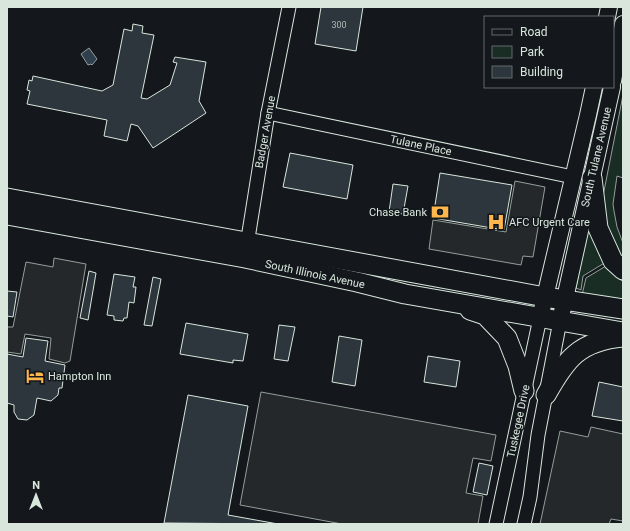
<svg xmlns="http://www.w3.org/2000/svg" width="630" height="531" font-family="Roboto,sans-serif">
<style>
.green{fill:#1a2d24;stroke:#939e99}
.parking{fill:#24282b;stroke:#939e99}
.water{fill:#2f3f4d;stroke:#939e99}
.building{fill:#2c363c;stroke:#d8e6dc}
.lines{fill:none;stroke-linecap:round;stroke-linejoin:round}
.minor-casing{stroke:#d8e6dc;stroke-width:15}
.major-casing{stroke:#d8e6dc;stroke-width:18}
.highway-casing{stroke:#d8e6dc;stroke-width:21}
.minor{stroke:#14181c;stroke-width:13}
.major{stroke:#14181c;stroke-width:16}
.highway{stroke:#14181c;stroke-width:19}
.labels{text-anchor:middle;stroke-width:3;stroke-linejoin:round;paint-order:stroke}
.number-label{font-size:9px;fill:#adbab4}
.street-label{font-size:11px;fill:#d8e6dc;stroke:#14181c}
.poi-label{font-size:11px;fill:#d8e6dc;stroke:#14181c;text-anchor:start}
</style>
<rect width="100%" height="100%" fill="#14181c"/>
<!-- green -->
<g class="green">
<path d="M 623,95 L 623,178 L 617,176 L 613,204 L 614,211 L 617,227 L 623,243 L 623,260 L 608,233 L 603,196 Z"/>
<path d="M 588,225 L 606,262 L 583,276 L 581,290 L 576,288 Z"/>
<path d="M 606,266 L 623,282 L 623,303 L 582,295 L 586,278 Z"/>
</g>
<!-- parking -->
<g class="parking">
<path d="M 515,181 L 545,187 L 533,257 L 523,256 L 521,265 L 429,249 L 433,220 L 506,232 Z"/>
<path d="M 54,258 L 86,264 L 70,361 L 65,363 L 49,359 L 51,338 L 25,334 L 21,354 L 7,352 L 7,327 L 13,327 L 26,262 L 53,267 Z"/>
<path d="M 261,392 L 496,435 L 491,461 L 473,458 L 466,493 L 483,496 L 478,524 L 342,524 L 240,505 Z"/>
<path d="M 591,427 L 623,434 L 623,521 L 611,519 L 609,524 L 540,524 L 560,431 L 588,437 Z"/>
</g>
<!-- water -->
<path class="water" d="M 89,48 L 97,59 L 92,65 L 91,64 L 88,65 L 81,54 Z"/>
<!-- building -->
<g class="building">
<path d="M 321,7 L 363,7 L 356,51 L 315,44 Z"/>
<path d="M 133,24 L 143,26 L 142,33 L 154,35 L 141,98 L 147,99 L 170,85 L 177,63 L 173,62 L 175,57 L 206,62 L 199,101 L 206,113 L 153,148 L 138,126 L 131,124 L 127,141 L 104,136 L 107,120 L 27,104 L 30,91 L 27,90 L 29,80 L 32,81 L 33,76 L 102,91 L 113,85 L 124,29 L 132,31 Z"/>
<path d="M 290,153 L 353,165 L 347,199 L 283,187 Z"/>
<path d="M 440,173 L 512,185 L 504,230 L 433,218 Z"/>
<path d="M 393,184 L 408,186 L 403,214 L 389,212 Z"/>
<path d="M 89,271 L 96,273 L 88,320 L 80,318 Z"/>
<path d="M 114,274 L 135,277 L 133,287 L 136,287 L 134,303 L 129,302 L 127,318 L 124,318 L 123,321 L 114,320 L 114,316 L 107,315 Z"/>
<path d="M 153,277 L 161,279 L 152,326 L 144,325 Z"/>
<path d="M 7,291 L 17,292 L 13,317 L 7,316 Z"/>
<path d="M 186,323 L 248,334 L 243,361 L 233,360 L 233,363 L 180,354 Z"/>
<path d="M 279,325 L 295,327 L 288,361 L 274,359 Z"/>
<path d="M 339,336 L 362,340 L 355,386 L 332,382 Z"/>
<path d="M 26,338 L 48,341 L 45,361 L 65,365 L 62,388 L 59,388 L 58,395 L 51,401 L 37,398 L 34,415 L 27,420 L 18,419 L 14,412 L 14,405 L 7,403 L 7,354 L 23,357 Z"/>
<path d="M 428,356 L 460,361 L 456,387 L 424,382 Z"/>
<path d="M 599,382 L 623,387 L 623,421 L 592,416 Z"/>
<path d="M 188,395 L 248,406 L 228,515 L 278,524 L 164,523 Z"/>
<path d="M 479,463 L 493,466 L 487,495 L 473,492 Z"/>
</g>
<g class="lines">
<!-- minor casing -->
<g class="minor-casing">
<g id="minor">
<path d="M 268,113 L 573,177"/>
<path d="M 246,251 L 268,113 L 289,7"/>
<path d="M 496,524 L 540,318"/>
<path d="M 524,524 L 530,497 L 538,435 L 560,321"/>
</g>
</g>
<!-- major casing -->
<g class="major-casing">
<g id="major">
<path d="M 607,17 L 609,7"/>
<path d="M 613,81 L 623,24"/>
<path d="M 540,318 L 588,115 L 594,87"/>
<path d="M 560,321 L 612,87"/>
</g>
</g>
<!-- highway casing -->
<g class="highway-casing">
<g id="highway">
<path d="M 592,178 L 598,228 L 613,261 L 623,270"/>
<path d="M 7,198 L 545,297 L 623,309"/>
<path d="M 7,215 L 245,258 L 357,282 L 405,294 L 623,332"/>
<path d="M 470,310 L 485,315 L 507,338 L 518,366 L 524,391"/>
<path d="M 546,395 C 566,359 579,341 623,337"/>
</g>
</g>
<!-- minor -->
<use href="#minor" class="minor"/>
<!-- major -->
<use href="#major" class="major"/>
<!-- highway -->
<use href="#highway" class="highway"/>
</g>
<!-- icons -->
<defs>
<g id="bank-bare" transform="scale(1.38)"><path d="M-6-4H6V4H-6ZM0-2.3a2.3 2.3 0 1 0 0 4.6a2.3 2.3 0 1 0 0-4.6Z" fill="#ffb74d" stroke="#14181c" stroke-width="2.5" paint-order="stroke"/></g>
<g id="hospital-bare" transform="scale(1.38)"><path d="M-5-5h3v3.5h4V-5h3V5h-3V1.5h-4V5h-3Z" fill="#ffb74d" stroke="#14181c" stroke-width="2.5" paint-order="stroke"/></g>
<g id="hotel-bare" transform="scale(1.38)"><path d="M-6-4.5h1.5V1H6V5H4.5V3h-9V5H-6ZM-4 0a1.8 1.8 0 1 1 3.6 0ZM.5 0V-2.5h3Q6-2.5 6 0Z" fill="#ffb74d" stroke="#14181c" stroke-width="2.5" paint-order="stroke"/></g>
</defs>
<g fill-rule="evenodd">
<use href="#bank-bare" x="440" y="212"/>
<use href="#hospital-bare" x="496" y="222"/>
<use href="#hotel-bare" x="35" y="376"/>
</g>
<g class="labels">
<!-- number labels -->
<g class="number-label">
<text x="339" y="28">300</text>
</g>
<!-- street labels -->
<g class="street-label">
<text transform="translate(265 132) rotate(-80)" y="4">Badger Avenue</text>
<text transform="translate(421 145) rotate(12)" y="4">Tulane Place</text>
<text transform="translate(596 157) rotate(-77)" y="4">South Tulane Avenue</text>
<text transform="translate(315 274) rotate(12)" y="4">South Illinois Avenue</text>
<text transform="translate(518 421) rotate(-78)" y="4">Tuskegee Drive</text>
</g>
<!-- poi labels -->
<g class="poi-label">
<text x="427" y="216" text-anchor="end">Chase Bank</text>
<text x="509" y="226">AFC Urgent Care</text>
<text x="48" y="380">Hampton Inn</text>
</g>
</g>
<!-- border -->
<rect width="630" height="531" fill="none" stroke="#d8e6dc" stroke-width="16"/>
<!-- legend -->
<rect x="484" y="16" width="130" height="72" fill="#14181c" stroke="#626a69"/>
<rect x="492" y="29" width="20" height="6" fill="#14181c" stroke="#626a69"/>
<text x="520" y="36" font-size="12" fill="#d8e6dc">Road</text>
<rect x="492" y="46" width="20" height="12" fill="#1a2d24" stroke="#626a69"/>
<text x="520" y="56" font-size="12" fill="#d8e6dc">Park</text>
<rect x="492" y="66" width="20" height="12" fill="#2c363c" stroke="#626a69"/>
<text x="520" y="76" font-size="12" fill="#d8e6dc">Building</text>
<!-- north arrow -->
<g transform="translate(36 495)" stroke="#14181c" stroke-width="3" paint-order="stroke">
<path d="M0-3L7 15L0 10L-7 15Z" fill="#d8e6dc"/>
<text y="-6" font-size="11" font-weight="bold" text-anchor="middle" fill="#d8e6dc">N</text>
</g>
</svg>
